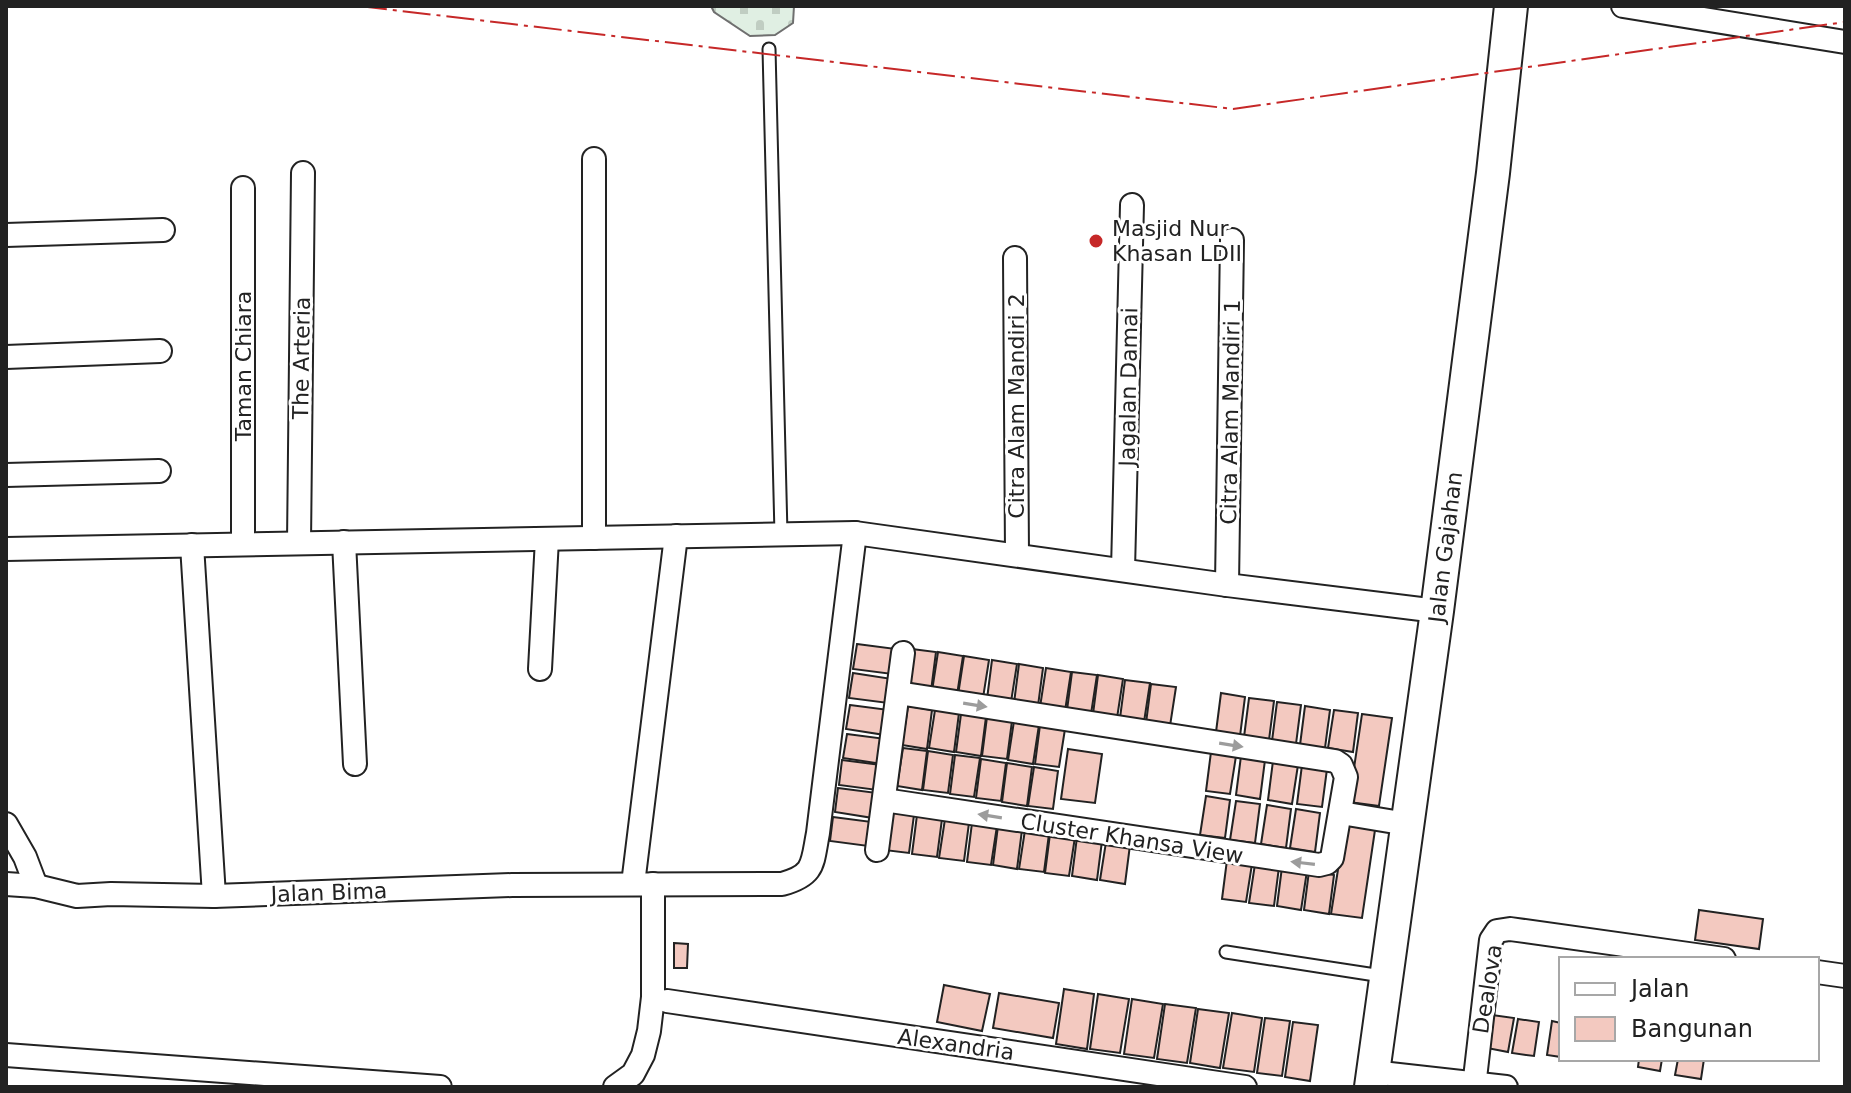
<svg xmlns="http://www.w3.org/2000/svg" width="1851" height="1093" font-family="'DejaVu Sans',sans-serif">
<style>
.cemetery{fill:url(#cemetery-stones);stroke:#6f6f6f;stroke-width:2}
.building{fill:#f3c9c0;stroke:#222;stroke-width:2}
.lines{fill:none;stroke-linecap:round;stroke-linejoin:round}
.lane-casing{stroke:#222;stroke-width:15}
.street-casing{stroke:#222;stroke-width:26}
.secondary-casing{stroke:#222;stroke-width:36}
.lane{stroke:#fff;stroke-width:11}
.street{stroke:#fff;stroke-width:22}
.secondary{stroke:#fff;stroke-width:32}
.power{stroke:#c62828;stroke-width:2;stroke-dasharray:28 6 4 6;stroke-linecap:butt}
.oneway{fill:#9c9c9c}
.poi-dot{fill:#c62828;stroke:#fff;stroke-width:3}
.labels{text-anchor:middle;stroke-width:6;stroke-linejoin:round;paint-order:stroke}
.poi-label{font-size:22px;fill:#222;stroke:#fff;text-anchor:start}
.street-label{font-size:22px;fill:#222;stroke:#fff}
</style>
<defs>
<pattern id="cemetery-stones" width="16" height="16" patternUnits="userSpaceOnUse" patternTransform="scale(2)"><rect width="16" height="16" fill="#e0efe3"/><path d="M2 7V4a2 2 0 0 1 4 0v3zM10 15v-3a2 2 0 0 1 4 0v3z" fill="#c0cdc2"/></pattern>
</defs>
<rect width="100%" height="100%" fill="#fff"/>
<!-- cemetery -->
<path class="cemetery" d="M 711,6 L 794,6 L 793,23 L 775,35 L 750,36 L 714,12 Z"/>
<!-- building -->
<g class="building">
<path d="M 857,644 L 896,649 L 892,674 L 853,669 Z"/>
<path d="M 912,649 L 936,652 L 931,691 L 906,687 Z"/>
<path d="M 938,652 L 963,656 L 957,695 L 932,691 Z"/>
<path d="M 964,656 L 989,660 L 983,698 L 958,695 Z"/>
<path d="M 992,660 L 1017,664 L 1011,702 L 987,699 Z"/>
<path d="M 1019,664 L 1043,668 L 1038,706 L 1014,703 Z"/>
<path d="M 1046,668 L 1071,672 L 1065,711 L 1040,707 Z"/>
<path d="M 1072,672 L 1097,675 L 1091,714 L 1067,710 Z"/>
<path d="M 853,673 L 892,679 L 888,703 L 849,698 Z"/>
<path d="M 1098,675 L 1123,679 L 1117,718 L 1093,714 Z"/>
<path d="M 1125,680 L 1150,683 L 1144,722 L 1120,718 Z"/>
<path d="M 1151,684 L 1176,687 L 1170,726 L 1146,723 Z"/>
<path d="M 1221,693 L 1245,697 L 1240,736 L 1216,732 Z"/>
<path d="M 1249,698 L 1274,701 L 1269,740 L 1244,737 Z"/>
<path d="M 1277,702 L 1301,705 L 1296,744 L 1272,741 Z"/>
<path d="M 850,705 L 889,710 L 885,735 L 846,729 Z"/>
<path d="M 908,706 L 932,710 L 927,749 L 902,745 Z"/>
<path d="M 1305,706 L 1330,710 L 1325,748 L 1300,745 Z"/>
<path d="M 935,710 L 959,713 L 954,752 L 929,748 Z"/>
<path d="M 1334,710 L 1358,713 L 1353,752 L 1328,748 Z"/>
<path d="M 961,714 L 986,717 L 981,756 L 956,752 Z"/>
<path d="M 1362,714 L 1392,718 L 1379,806 L 1349,802 Z"/>
<path d="M 987,717 L 1012,721 L 1007,759 L 982,756 Z"/>
<path d="M 1014,721 L 1039,725 L 1033,764 L 1008,760 Z"/>
<path d="M 1040,725 L 1065,729 L 1059,767 L 1035,764 Z"/>
<path d="M 847,734 L 886,739 L 882,764 L 843,758 Z"/>
<path d="M 903,748 L 927,751 L 922,790 L 897,786 Z"/>
<path d="M 1068,749 L 1102,754 L 1095,803 L 1061,799 Z"/>
<path d="M 928,751 L 953,755 L 948,793 L 923,790 Z"/>
<path d="M 1211,752 L 1236,756 L 1230,794 L 1206,791 Z"/>
<path d="M 955,755 L 980,758 L 974,797 L 950,794 Z"/>
<path d="M 1241,756 L 1265,760 L 1260,799 L 1236,795 Z"/>
<path d="M 981,759 L 1006,763 L 1001,801 L 976,798 Z"/>
<path d="M 842,760 L 881,765 L 877,790 L 839,785 Z"/>
<path d="M 1273,761 L 1298,765 L 1292,804 L 1268,800 Z"/>
<path d="M 1007,763 L 1032,767 L 1027,806 L 1002,802 Z"/>
<path d="M 1302,765 L 1327,769 L 1322,807 L 1297,804 Z"/>
<path d="M 1034,767 L 1058,771 L 1053,809 L 1028,806 Z"/>
<path d="M 838,788 L 877,793 L 873,818 L 835,812 Z"/>
<path d="M 1206,796 L 1230,800 L 1225,838 L 1200,835 Z"/>
<path d="M 1236,801 L 1260,804 L 1255,843 L 1230,840 Z"/>
<path d="M 1267,805 L 1291,809 L 1286,848 L 1261,844 Z"/>
<path d="M 1296,809 L 1320,813 L 1315,852 L 1290,848 Z"/>
<path d="M 889,811 L 914,815 L 909,853 L 884,850 Z"/>
<path d="M 917,815 L 942,819 L 937,857 L 912,854 Z"/>
<path d="M 833,817 L 872,822 L 868,846 L 830,841 Z"/>
<path d="M 945,819 L 969,823 L 964,861 L 939,858 Z"/>
<path d="M 972,823 L 997,826 L 991,865 L 967,862 Z"/>
<path d="M 1345,825 L 1375,830 L 1362,918 L 1331,914 Z"/>
<path d="M 998,826 L 1022,830 L 1017,869 L 993,865 Z"/>
<path d="M 1025,830 L 1049,834 L 1044,872 L 1019,869 Z"/>
<path d="M 1050,834 L 1075,837 L 1069,876 L 1045,873 Z"/>
<path d="M 1077,837 L 1102,841 L 1097,880 L 1072,876 Z"/>
<path d="M 1106,842 L 1130,845 L 1125,884 L 1100,880 Z"/>
<path d="M 1227,860 L 1252,864 L 1246,902 L 1222,899 Z"/>
<path d="M 1255,864 L 1279,867 L 1274,906 L 1249,903 Z"/>
<path d="M 1282,867 L 1307,871 L 1301,910 L 1277,906 Z"/>
<path d="M 1309,871 L 1334,875 L 1329,914 L 1304,910 Z"/>
<path d="M 1699,910 L 1763,919 L 1759,949 L 1695,940 Z"/>
<path d="M 674,943 L 688,944 L 687,968 L 674,968 Z"/>
<path d="M 944,985 L 990,994 L 982,1031 L 937,1022 Z"/>
<path d="M 1064,989 L 1094,994 L 1087,1049 L 1056,1044 Z"/>
<path d="M 999,993 L 1059,1003 L 1053,1038 L 993,1028 Z"/>
<path d="M 1098,994 L 1129,999 L 1120,1053 L 1090,1049 Z"/>
<path d="M 1132,999 L 1163,1004 L 1154,1058 L 1124,1054 Z"/>
<path d="M 1165,1004 L 1196,1008 L 1187,1063 L 1157,1059 Z"/>
<path d="M 1198,1009 L 1229,1013 L 1220,1068 L 1190,1063 Z"/>
<path d="M 1232,1013 L 1262,1018 L 1254,1072 L 1223,1068 Z"/>
<path d="M 1492,1015 L 1514,1018 L 1508,1052 L 1487,1048 Z"/>
<path d="M 1265,1018 L 1290,1021 L 1282,1076 L 1257,1073 Z"/>
<path d="M 1518,1019 L 1539,1022 L 1534,1056 L 1512,1053 Z"/>
<path d="M 1552,1021 L 1561,1023 L 1561,1057 L 1547,1055 Z"/>
<path d="M 1293,1022 L 1318,1025 L 1310,1081 L 1285,1077 Z"/>
<path d="M 1639,1059 L 1662,1059 L 1660,1071 L 1638,1067 Z"/>
<path d="M 1678,1059 L 1704,1059 L 1701,1079 L 1675,1075 Z"/>
</g>
<g class="lines">
<!-- lane casing -->
<g class="lane-casing">
<g id="lane">
<path d="M 769,49 L 781,534"/>
<path d="M 1226,952 L 1382,976"/>
</g>
</g>
<!-- street casing -->
<g class="street-casing">
<g id="street">
<path d="M 1623,6 L 1845,42"/>
<path d="M 594,159 L 594,538"/>
<path d="M 243,188 L 243,544"/>
<path d="M 6,235 L 163,230"/>
<path d="M 1015,258 L 1017,554"/>
<path d="M 6,357 L 160,351"/>
<path d="M 6,475 L 159,471"/>
<path d="M 344,542 L 355,764"/>
<path d="M 299,543 L 303,173"/>
<path d="M 192,545 L 214,896"/>
<path d="M 6,549 L 855,533 L 1227,585 L 1437,611"/>
<path d="M 1123,570 L 1132,205"/>
<path d="M 1227,585 L 1232,240"/>
<path d="M 540,669 L 547,539"/>
<path d="M 884,800 L 1319,865 L 1327,863 L 1332,858 L 1346,777 L 1341,765 L 1335,761 L 898,693"/>
<path d="M 1341,813 L 1407,824"/>
<path d="M 6,824 L 25,857 L 36,886"/>
<path d="M 877,850 L 903,653"/>
<path d="M 6,884 L 36,886 L 77,896 L 111,894 L 214,896 L 512,885 L 782,884 C 815,875 812,864 818,833 L 855,533"/>
<path d="M 633,884 L 676,536"/>
<path d="M 1817,972 L 1845,976"/>
<path d="M 667,1001 L 1245,1087"/>
<path d="M 6,1055 L 440,1087"/>
<path d="M 1372,1072 L 1506,1087"/>
<path d="M 615,1087 L 633,1074 L 643,1055 L 649,1031 L 653,997 L 653,884"/>
<path d="M 1474,1087 L 1491,940 L 1497,931 L 1510,929 L 1724,959"/>
</g>
</g>
<!-- secondary casing -->
<g class="secondary-casing">
<path id="secondary" d="M 1371,1087 L 1437,611 L 1493,173 L 1511,6"/>
</g>
<!-- lane -->
<use href="#lane" class="lane"/>
<!-- street -->
<use href="#street" class="street"/>
<!-- secondary -->
<use href="#secondary" class="secondary"/>
<!-- power -->
<path class="power" d="M 359,6 L 1233,109 L 1845,22"/>
</g>
<!-- one-way arrows -->
<defs><path id="oneway-solid" d="M-6-.8H1V-3.2L6.5 0L1 3.2V.8H-6Z" transform="scale(2)"/></defs>
<g class="oneway">
<use href="#oneway-solid" transform="translate(975 705) rotate(9)"/>
<use href="#oneway-solid" transform="translate(1231 745) rotate(9)"/>
<use href="#oneway-solid" transform="translate(990 816) rotate(-171)"/>
<use href="#oneway-solid" transform="translate(1303 863) rotate(-173)"/>
</g>
<!-- markers -->
<circle class="poi-dot" cx="1096" cy="241" r="8"/>
<g class="labels">
<!-- poi labels -->
<g class="poi-label">
<text x="1112" y="236">Masjid Nur<tspan x="1112" dy="25">Khasan LDII</tspan></text>
</g>
<!-- street labels -->
<g class="street-label">
<text transform="translate(301 358) rotate(-89)" y="8">The Arteria</text>
<text transform="translate(243 366) rotate(-90)" y="8">Taman Chiara</text>
<text transform="translate(1128 387) rotate(-89)" y="8">Jagalan Damai</text>
<text transform="translate(1016 406) rotate(-90)" y="8">Citra Alam Mandiri 2</text>
<text transform="translate(1230 412) rotate(-89)" y="8">Citra Alam Mandiri 1</text>
<text transform="translate(1445 547) rotate(-83)" y="8">Jalan Gajahan</text>
<text transform="translate(1132 838) rotate(9)" y="8">Cluster Khansa View</text>
<text transform="translate(329 892) rotate(-2)" y="8">Jalan Bima</text>
<text transform="translate(1487 989) rotate(-81)" y="8">Dealova</text>
<text transform="translate(956 1044) rotate(8)" y="8">Alexandria</text>
</g>
</g>
<!-- border -->
<rect width="1851" height="1093" fill="none" stroke="#222222" stroke-width="16"/>
<!-- legend -->
<rect x="1559" y="957" width="260" height="104" fill="#ffffff" stroke="#a7a7a7" stroke-width="2"/>
<rect x="1575" y="983" width="40" height="12" fill="#ffffff" stroke="#a7a7a7" stroke-width="2"/>
<text x="1631" y="997" font-size="24" fill="#222222">Jalan</text>
<rect x="1575" y="1017" width="40" height="24" fill="#f3c9c0" stroke="#a7a7a7" stroke-width="2"/>
<text x="1631" y="1037" font-size="24" fill="#222222">Bangunan</text>
</svg>
